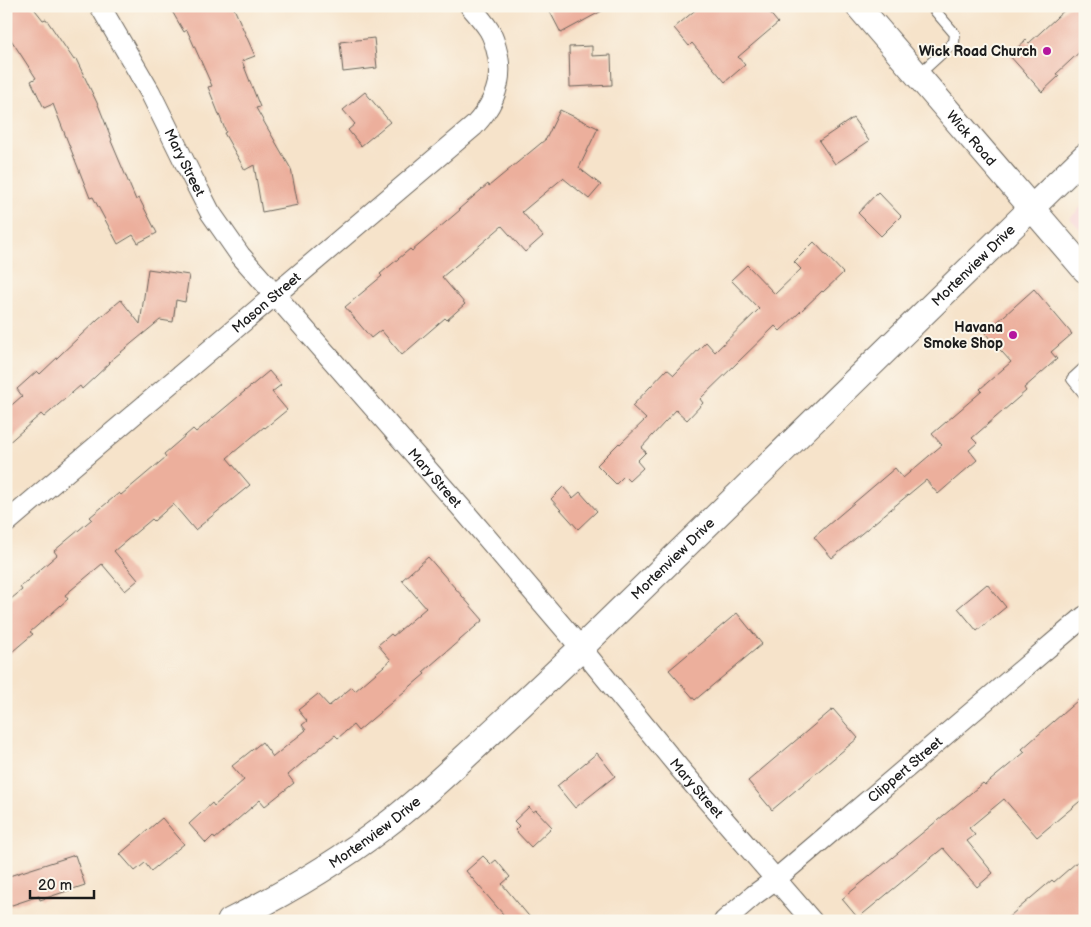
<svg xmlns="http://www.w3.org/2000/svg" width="1091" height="927" font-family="'Balsamiq Sans',sans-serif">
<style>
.built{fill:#f7cfd4}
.building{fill:#ecaf9c}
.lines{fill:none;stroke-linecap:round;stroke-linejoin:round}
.service-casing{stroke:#686259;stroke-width:12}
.minor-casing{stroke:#686259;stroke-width:22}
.tertiary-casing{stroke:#686259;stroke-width:27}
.service{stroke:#fff;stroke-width:10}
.minor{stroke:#fff;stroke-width:20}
.tertiary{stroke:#fff;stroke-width:25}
.poi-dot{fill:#b5179e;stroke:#fbf7ec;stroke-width:2}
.labels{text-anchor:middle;stroke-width:4;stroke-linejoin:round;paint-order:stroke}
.poi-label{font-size:14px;font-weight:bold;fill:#1c1c1c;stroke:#fbf7ec;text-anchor:end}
.street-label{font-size:14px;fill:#1c1c1c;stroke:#fbf7ec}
</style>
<rect width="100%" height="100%" fill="#fbf7ec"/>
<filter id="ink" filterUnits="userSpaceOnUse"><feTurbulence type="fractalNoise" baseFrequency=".02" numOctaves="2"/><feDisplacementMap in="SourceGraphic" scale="10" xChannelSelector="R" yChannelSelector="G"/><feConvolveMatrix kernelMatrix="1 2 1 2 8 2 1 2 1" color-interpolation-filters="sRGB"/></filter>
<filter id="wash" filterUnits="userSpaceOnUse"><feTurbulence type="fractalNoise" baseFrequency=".0096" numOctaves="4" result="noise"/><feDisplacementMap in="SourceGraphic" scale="20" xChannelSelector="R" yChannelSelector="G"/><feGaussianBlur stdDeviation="1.12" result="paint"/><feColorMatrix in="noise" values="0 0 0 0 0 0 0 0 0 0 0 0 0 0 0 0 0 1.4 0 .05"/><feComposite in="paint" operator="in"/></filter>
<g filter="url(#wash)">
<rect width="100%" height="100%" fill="#f6e3ca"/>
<!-- built -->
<path class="built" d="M 1085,203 L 1085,235 L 1070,218 Z"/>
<g id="blocks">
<!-- building -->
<g class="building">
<path d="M 6,6 L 32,6 L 43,20 L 46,19 L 74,60 L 76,59 L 99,107 L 112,140 L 111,141 L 136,200 L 139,198 L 157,233 L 138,243 L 133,235 L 118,244 L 93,197 L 90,198 L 53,104 L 44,108 L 31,81 L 36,78 L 6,32 Z"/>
<path d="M 169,6 L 233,6 L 255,56 L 242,61 L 260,107 L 256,108 L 291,169 L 298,205 L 262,212 L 254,165 L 245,170 L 224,133 L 226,132 L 208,87 L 212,86 L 187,30 L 184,32 Z"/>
<path d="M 547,6 L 611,6 L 561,33 Z"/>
<path d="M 700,6 L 764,6 L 778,23 L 738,57 L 745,65 L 725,82 L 692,43 L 689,46 L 674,28 Z"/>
<path d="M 1069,6 L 1085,6 L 1085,47 L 1056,74 L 1059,76 L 1042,92 L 1009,55 L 1026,40 L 1029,43 Z"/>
<path d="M 374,38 L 377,68 L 343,72 L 340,42 Z"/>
<path d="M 592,46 L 592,56 L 611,55 L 612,85 L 570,87 L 569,47 Z"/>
<path d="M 365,92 L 390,122 L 361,146 L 348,130 L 355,124 L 343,110 Z"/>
<path d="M 560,110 L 598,128 L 579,168 L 601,185 L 589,199 L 563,178 L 522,212 L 543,236 L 525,252 L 502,226 L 466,257 L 442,277 L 465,304 L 447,320 L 445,318 L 402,355 L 381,330 L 371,338 L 345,307 L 382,276 L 380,274 L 410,249 L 412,251 L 460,210 L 459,209 L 488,184 L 489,186 L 546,139 Z"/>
<path d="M 853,118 L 869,141 L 835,164 L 819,141 Z"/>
<path d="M 878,192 L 901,216 L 881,236 L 858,213 Z"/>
<path d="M 814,242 L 843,273 L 823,292 L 822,291 L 780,331 L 775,326 L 700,399 L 703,403 L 687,420 L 676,410 L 641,448 L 646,452 L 637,461 L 643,468 L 629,481 L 624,476 L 616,484 L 597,465 L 619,443 L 620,444 L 646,419 L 632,406 L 667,369 L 674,375 L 706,342 L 715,352 L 759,309 L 731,280 L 747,265 L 775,294 L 801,269 L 794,262 Z"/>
<path d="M 148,269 L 189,275 L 185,302 L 176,300 L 173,322 L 160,320 L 109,362 L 110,363 L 82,389 L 80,386 L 44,417 L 41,414 L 6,445 L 6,410 L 22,396 L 17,389 L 37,371 L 40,374 L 98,319 L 121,300 L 140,324 Z"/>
<path d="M 1034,289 L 1072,334 L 1051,352 L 1057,359 L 1024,388 L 1026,391 L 972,438 L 977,443 L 969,450 L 977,460 L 938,494 L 926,480 L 832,558 L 814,537 L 895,468 L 903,478 L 942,445 L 932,434 L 982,391 L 980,389 L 1011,362 L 985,333 Z"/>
<path d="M 269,371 L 281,385 L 272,392 L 287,410 L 265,428 L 264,427 L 227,458 L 250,485 L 195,530 L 173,504 L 154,521 L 152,519 L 114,551 L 138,580 L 125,591 L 102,564 L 65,595 L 68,599 L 30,632 L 33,634 L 6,657 L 6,603 L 22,590 L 20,587 L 57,555 L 54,551 L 92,519 L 90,517 L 119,493 L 121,495 L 166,457 L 164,454 L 193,429 L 196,432 Z"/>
<path d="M 563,487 L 573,498 L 580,492 L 597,511 L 578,529 L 551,499 Z"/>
<path d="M 428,557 L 483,620 L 423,672 L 425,674 L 358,731 L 353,725 L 338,738 L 335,735 L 288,775 L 294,783 L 265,806 L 260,800 L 215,839 L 213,836 L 206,843 L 189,824 L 212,803 L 214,806 L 244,780 L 232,766 L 262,742 L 273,757 L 306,730 L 302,725 L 307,721 L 298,710 L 318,694 L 329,706 L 352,687 L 355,691 L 391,660 L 378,645 L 391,634 L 393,636 L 426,608 L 402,580 Z"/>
<path d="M 987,584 L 1006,607 L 977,631 L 958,608 Z"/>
<path d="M 737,613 L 762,644 L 695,700 L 669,670 Z"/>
<path d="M 1085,694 L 1085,797 L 1037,837 L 1004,799 L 969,828 L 975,835 L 967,841 L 993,873 L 977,887 L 943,848 L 858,918 L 842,899 L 983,783 L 985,785 L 1025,752 L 1022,749 Z"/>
<path d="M 833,709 L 858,738 L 772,810 L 748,781 Z"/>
<path d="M 597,753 L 615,776 L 575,808 L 557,786 Z"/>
<path d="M 529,807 L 533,812 L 536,810 L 552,827 L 531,847 L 515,830 L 519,826 L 514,821 Z"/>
<path d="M 162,818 L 184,844 L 151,871 L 145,863 L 135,871 L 120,854 Z"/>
<path d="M 75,855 L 85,885 L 40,900 L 39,896 L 9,906 L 6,897 L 6,877 Z"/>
<path d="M 1085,855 L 1085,921 L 1004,921 L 1052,880 L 1054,882 Z"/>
<path d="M 483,856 L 491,864 L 496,860 L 510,877 L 502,884 L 533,921 L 509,921 L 466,871 Z"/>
</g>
</g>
</g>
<g filter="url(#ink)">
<use href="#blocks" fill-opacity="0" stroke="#686259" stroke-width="1"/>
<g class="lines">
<!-- service casing -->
<g class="service-casing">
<g id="service">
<path d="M 918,75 L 954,42 L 955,34 L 931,6"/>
<path d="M 1085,367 L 1072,379 L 1085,395"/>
</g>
</g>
<!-- minor casing -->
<g class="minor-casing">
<g id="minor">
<path id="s1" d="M 100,6 L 150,92 L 189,171 L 210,212 L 240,255 L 464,511 L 581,648 L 680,769 L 812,921"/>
<path id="s2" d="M 6,523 L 474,126 C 493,106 503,83 498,56 C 496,47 494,38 489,30 C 484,22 477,14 470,6"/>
<path id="s3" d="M 724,921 L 754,895 L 776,879 L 1085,616"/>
</g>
</g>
<!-- tertiary casing -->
<g class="tertiary-casing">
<g id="tertiary">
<path id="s4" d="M 858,6 L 1085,270"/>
<path id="s5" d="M 230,921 C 284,894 337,863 385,826 C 413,805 439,781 465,757 C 504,721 543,685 581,648 L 1085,156"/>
</g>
</g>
<!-- service -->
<use href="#service" class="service"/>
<!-- minor -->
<use href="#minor" class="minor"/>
<!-- tertiary -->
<use href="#tertiary" class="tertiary"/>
</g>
</g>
<!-- markers -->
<g class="poi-dot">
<circle cx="1047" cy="51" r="5"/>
<circle cx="1013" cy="335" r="5"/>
</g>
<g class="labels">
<!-- poi labels -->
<g class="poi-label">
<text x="1037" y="56">Wick Road Church</text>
<text x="1003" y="332">Havana<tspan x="1003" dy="16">Smoke Shop</tspan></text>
</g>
<!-- street labels -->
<g class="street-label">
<text dy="5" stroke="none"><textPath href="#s4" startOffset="174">Wick Road</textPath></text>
<text dy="5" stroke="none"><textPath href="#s1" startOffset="178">Mary Street</textPath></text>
<text dy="5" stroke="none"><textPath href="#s5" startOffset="995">Mortenview Drive</textPath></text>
<text dy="5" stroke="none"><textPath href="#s2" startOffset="341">Mason Street</textPath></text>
<text dy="5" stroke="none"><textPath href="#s1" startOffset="582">Mary Street</textPath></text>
<text dy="5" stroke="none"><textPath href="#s5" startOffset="575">Mortenview Drive</textPath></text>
<text dy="5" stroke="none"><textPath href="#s3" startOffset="236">Clippert Street</textPath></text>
<text dy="5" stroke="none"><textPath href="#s1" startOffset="988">Mary Street</textPath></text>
<text dy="5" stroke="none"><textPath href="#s5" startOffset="170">Mortenview Drive</textPath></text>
</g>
</g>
<!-- margin -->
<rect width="1091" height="927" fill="none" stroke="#fbf7ec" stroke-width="25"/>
<!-- scale -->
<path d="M30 890v8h64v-8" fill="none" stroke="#1c1c1c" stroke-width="2.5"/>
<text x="38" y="890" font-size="15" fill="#1c1c1c" stroke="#fbf7ec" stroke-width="4" paint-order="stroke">20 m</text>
</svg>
